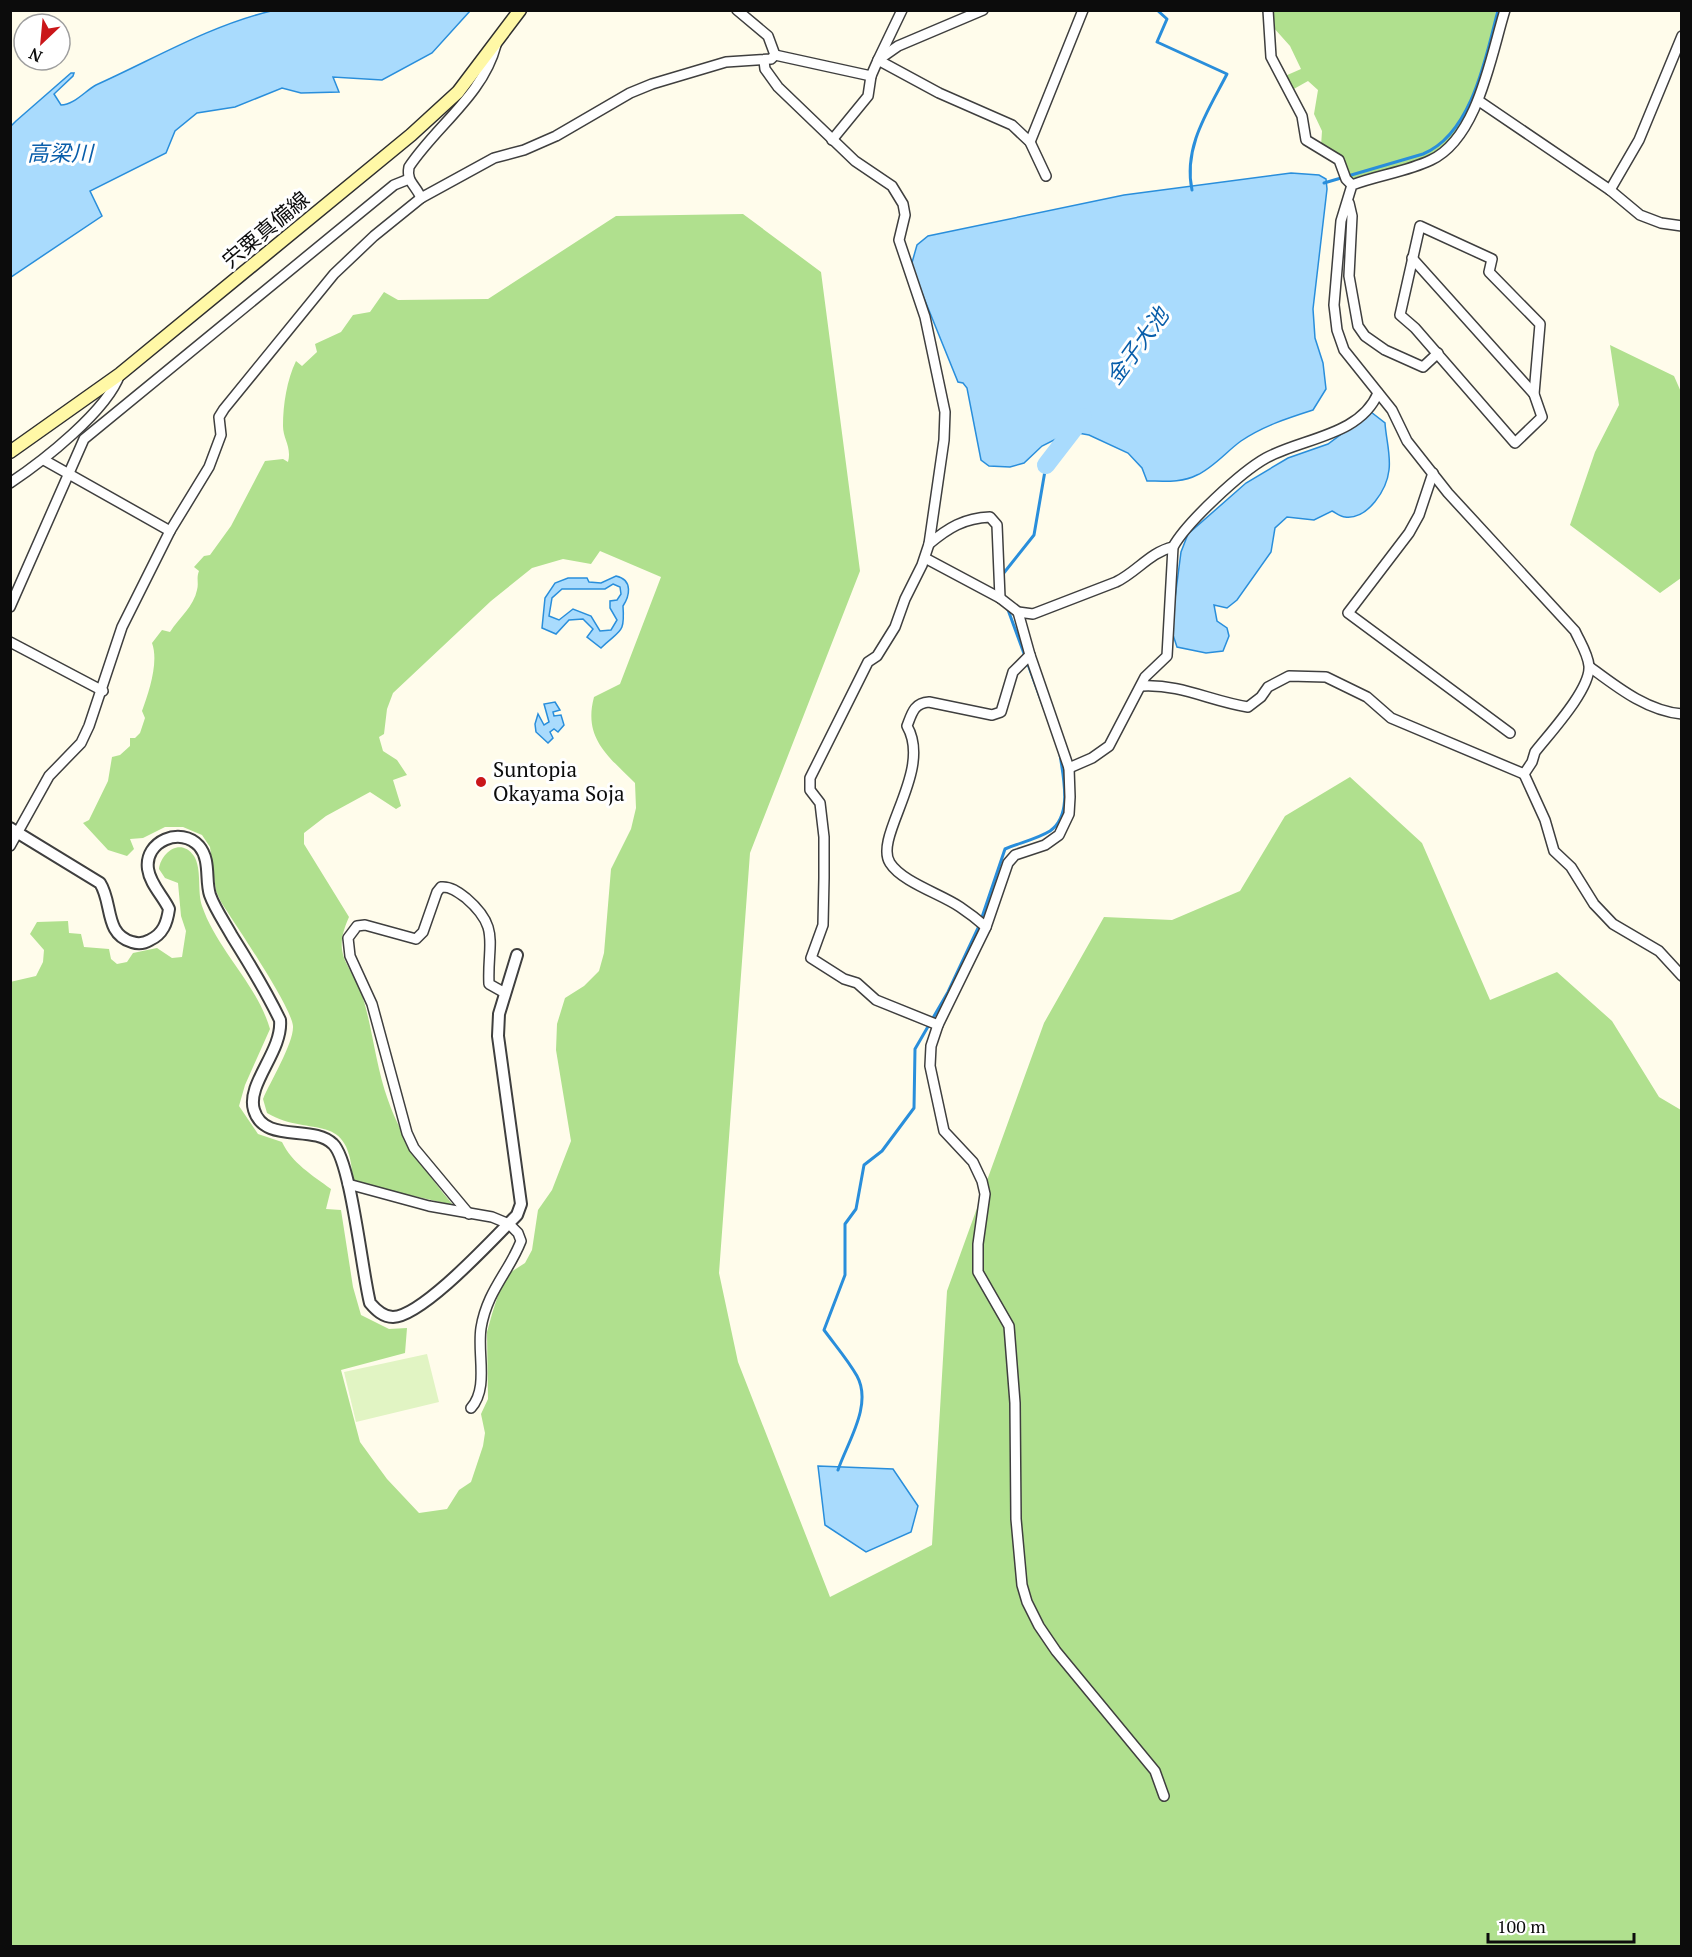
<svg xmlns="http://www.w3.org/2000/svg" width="1692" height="1957" font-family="'PT Serif','Noto Sans JP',serif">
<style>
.forest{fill:#b0e08e}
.pitch{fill:#e1f4c3}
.water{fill:#a9dbfd;stroke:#298edb;stroke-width:1.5;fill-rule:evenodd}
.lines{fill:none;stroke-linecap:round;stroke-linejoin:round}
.stream{stroke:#298edb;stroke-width:3}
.river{stroke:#a9dbfd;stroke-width:18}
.minor-casing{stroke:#3f3f3f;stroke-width:12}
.tertiary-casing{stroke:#3f3f3f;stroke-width:14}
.secondary-casing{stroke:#2e2e2e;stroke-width:15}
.minor{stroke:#fff;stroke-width:9}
.tertiary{stroke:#fff;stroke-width:10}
.secondary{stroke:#fff8a6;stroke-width:12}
.poi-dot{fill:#ca1619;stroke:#fff;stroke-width:2}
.labels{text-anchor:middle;stroke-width:6;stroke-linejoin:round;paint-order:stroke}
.street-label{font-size:21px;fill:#0c0c0c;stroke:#fff}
.poi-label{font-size:21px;fill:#0c0c0c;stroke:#fff;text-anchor:start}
.water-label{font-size:22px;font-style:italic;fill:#095eaa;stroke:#fff}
</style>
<rect width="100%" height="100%" fill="#fffceb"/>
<!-- forest -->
<g class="forest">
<path d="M 1273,11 L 1496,11 C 1491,51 1473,135 1432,154 C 1407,166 1378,172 1352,180 L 1321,146 L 1322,131 L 1314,114 L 1318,90 L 1308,81 L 1292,90 L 1285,76 L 1301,69 L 1290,46 L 1273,27 Z"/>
<path d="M 743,214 L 821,272 L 860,571 L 750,853 L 719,1273 L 738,1362 L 830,1597 L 932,1545 L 947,1291 L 1044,1023 L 1104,917 L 1172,920 L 1240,891 L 1285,816 L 1350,777 L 1422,843 L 1490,1000 L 1557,972 L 1612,1021 L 1659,1097 L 1681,1110 L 1681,1946 L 11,1946 L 10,982 L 36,976 L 43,962 L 44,950 L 30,934 L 37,922 L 68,921 L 69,933 L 81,934 L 84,947 L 109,949 L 111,959 L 117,964 L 127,962 L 133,953 L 157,948 L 172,958 L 182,957 L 186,931 L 181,916 L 178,883 L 165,878 L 159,869 C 161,852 181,837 194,856 C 202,869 197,891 202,906 C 217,950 257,984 270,1029 L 245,1085 L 239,1106 L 258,1134 L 282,1142 C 292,1163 312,1175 331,1189 L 326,1209 L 341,1210 L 353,1287 L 361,1315 L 389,1329 L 407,1328 L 405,1353 L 341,1370 L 360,1442 L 387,1479 L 419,1513 L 447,1509 L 459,1490 L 471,1482 L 483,1446 L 485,1433 L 481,1414 L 488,1399 L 487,1332 L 492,1314 L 501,1286 L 511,1272 L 525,1263 L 532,1250 L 538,1210 L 552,1190 L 571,1141 L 556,1050 L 557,1024 L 565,998 L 584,986 L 599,971 L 604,953 L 611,869 L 631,829 L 636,808 L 635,783 C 608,756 583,738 594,697 L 620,684 L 661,577 L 600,551 L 591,564 L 563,559 L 532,568 L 491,601 L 393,693 L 387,709 L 384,734 L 379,737 L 383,751 L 397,760 L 407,775 L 393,780 L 401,806 L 396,809 L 370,792 L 326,816 L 304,833 L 304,844 L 349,917 C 330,959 353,964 363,998 C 373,1031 376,1067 388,1100 C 402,1140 426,1172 453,1205 L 353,1182 C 350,1108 312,1139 267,1113 L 263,1099 C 270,1082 294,1043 293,1026 C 291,1006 235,924 221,902 L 216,891 L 210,847 L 202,835 L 183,827 L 165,827 L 143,838 L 130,839 L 134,849 L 127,856 L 108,850 L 83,823 L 89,820 L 108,781 L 112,757 L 120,755 L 130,746 L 130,738 L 135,738 L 140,733 L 145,718 L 142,711 C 149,692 159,662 152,643 L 162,630 L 170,632 C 179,618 194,606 197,590 C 199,583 196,578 199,571 L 194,567 L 204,556 L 210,555 L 231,526 L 265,461 L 283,459 L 288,462 C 292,447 283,439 283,426 C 283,404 287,380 296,361 L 302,366 L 317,352 L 315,344 L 341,332 L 353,315 L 370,312 L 384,292 L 398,300 L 488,299 L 616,216 Z"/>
<path d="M 1610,345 L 1674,376 L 1681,392 L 1681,578 L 1660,593 L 1570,525 L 1595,452 L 1619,405 Z"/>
</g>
<!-- pitch -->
<path class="pitch" d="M 427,1354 L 439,1402 L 356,1422 L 344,1372 Z"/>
<!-- water -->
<g class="water">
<path d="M 271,11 L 470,11 L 432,53 L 382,80 L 333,77 L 339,92 L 301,93 L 282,88 L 235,107 L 197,113 L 175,131 L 166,153 L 90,191 L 102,216 L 11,277 L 10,127 L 16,121 L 71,73 L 74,73 L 73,76 L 54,94 L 61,105 C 74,105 85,91 96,85 C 154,59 209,26 271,11 Z"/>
<path d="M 1291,173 L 1319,175 L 1326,179 L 1327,189 L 1313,309 L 1315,338 L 1323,363 L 1326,389 L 1313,410 C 1288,418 1263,426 1241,441 C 1227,451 1213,468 1197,475 C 1182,483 1163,481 1147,481 L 1142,468 L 1128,453 L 1089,435 L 1078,433 L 1058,438 L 1042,446 L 1024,463 L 1010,467 L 989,466 L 981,460 L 967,388 L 963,383 L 958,382 L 911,266 L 917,245 L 928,236 L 1124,195 Z"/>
<path d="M 1371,412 L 1385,423 C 1386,439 1391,455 1389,470 C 1387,489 1368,520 1345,517 C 1341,517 1336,513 1332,511 L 1314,520 L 1287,517 L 1275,528 L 1271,552 L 1237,600 L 1227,608 L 1214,605 L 1217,621 L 1227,628 L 1229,636 L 1223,651 L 1206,653 L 1177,647 L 1171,629 L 1181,552 L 1188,534 L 1246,483 L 1288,458 L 1328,444 Z"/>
<path d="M 616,576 C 634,580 629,597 623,606 C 625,635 620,629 601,648 L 587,637 L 593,629 L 583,619 L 569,620 L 556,634 L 542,628 L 545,598 L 555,583 L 568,578 L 587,578 L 589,582 L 601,583 ZM 613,584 L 620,587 L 621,594 L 617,600 L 610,601 L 610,608 L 617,620 L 611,630 L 600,631 L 591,616 L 573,609 L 559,620 L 549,616 L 552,598 L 562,589 L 605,589 Z"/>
<path d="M 555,702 L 560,710 L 553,712 L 554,716 L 561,715 L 564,725 L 558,732 L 554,729 L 550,732 L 553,738 L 548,743 L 536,732 L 535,724 L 538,714 L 544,725 L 549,722 L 544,704 Z"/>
<path d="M 818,1466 L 893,1469 L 918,1506 L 911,1532 L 866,1552 L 825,1525 Z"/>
</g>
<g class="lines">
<!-- stream -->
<g class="stream">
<path d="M 1157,10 L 1167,19 L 1157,42 L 1227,74 C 1208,111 1183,147 1192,190"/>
<path d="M 1324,183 L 1423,154 C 1472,134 1486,57 1498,10"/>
<path d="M 1003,574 L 1034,535 L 1046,465"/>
<path d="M 1007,607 L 1044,708"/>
<path d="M 838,1470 C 847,1443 873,1405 857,1376 C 848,1360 835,1345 824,1330 L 845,1275 L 845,1224 L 856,1209 L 864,1165 L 882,1151 L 914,1108 L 915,1049 L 948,992 L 979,926 L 1005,849 C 1019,843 1037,839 1050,831 C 1073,815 1063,777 1060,754"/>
</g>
<!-- river -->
<path class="river" d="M 1046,465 L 1083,417"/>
<!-- minor casing -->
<g class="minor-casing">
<g id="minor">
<path d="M 902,10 L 878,60 L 939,93 L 1012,125 L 1030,142 L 1046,176"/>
<path d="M 1268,10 L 1271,57 L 1302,116 L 1306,140 L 1339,160 L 1346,179 L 1352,185"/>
<path d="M 1505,10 C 1491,55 1478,138 1431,160 C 1406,172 1378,175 1352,185 L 1341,221 L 1334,305 L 1337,330 L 1344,350 L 1392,410 L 1407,441 L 1448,493 L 1575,631 C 1580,642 1588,654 1589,666 C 1591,689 1549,734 1535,752 L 1532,762 L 1524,774 L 1545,820 L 1554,851 L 1571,867 L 1594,904 L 1613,924 L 1659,951 L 1682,976"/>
<path d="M 775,55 L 871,76 L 878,60 L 898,46 L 983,10"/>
<path d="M 764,61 L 765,69 L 778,87 L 855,161 L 892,186 L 903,204 L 905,215 L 899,240 L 925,317 L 945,412 L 944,440 L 929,544 L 922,565 L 905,599 L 895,627 L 877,656 L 868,662 L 810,778 L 810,790 L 820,803 L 824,837 L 824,878 L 823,925 L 811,958 L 844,979 L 857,983 L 876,1000 L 938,1025"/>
<path d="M 1479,101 L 1610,190 L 1640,215 L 1661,223 L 1682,226"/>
<path d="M 832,140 L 868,96 L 871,76"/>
<path d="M 1030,142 L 1083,10"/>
<path d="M 1610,190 L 1639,140 L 1682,36"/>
<path d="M 421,198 C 416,185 406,182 409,167 C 436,126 483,95 496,45"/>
<path d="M 1349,203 L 1352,216 L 1349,276 L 1358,326 L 1365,336 L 1385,350 L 1423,367 L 1438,353"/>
<path d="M 1420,226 L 1492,259 L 1489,272 L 1540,324 L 1534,394 L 1542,417 L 1515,443 L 1415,328 L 1400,315 Z"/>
<path d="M 1412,258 L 1534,394"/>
<path d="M 44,460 L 170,531"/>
<path d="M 1433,473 L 1419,515 L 1409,533 L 1348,613 L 1510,733"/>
<path d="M 10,483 C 43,461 107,411 120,374"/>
<path d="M 929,544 C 948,528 964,518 990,517 L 997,525 L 1000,598"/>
<path d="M 925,558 L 1000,598 L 1018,612 L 1033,614 L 1116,582 C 1137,572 1150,552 1173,547"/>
<path d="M 10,607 L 84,439 L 394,185 L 409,179"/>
<path d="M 1018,612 L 1030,655 L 1069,768 L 1070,797 L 1069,814 L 1059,835 L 1045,845 L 1015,855 L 1008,863 L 986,927 L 938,1025 L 931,1046 L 930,1066 L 944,1131 L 973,1162 L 982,1181 L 985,1194 L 978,1244 L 978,1272 L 1009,1326 L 1015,1403 L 1016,1519 L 1022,1585 L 1027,1602 L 1039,1626 L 1056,1651 L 1155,1771 L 1164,1796"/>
<path d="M 10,642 L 103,691"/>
<path d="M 1590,667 C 1617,687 1647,711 1682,714"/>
<path d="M 1142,686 C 1181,684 1210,701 1248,707 L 1261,697 L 1268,687 L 1289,676 L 1326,677 L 1367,697 L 1391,718 L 1524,774"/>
<path d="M 1069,768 L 1092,758 L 1109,746 L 1145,677 L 1167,656 L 1173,547 C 1187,522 1241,472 1266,458 C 1302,438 1360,436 1378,393"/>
<path d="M 10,846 L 49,776 L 81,743 L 89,726 L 122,627 L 170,531 L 209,467 L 221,435 L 219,417 L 224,409 L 334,274 L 374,236 L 421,198 L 494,158 L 524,150 L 556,136 L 630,93 L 652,84 L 726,62 L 771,59 L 775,55 L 768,36 L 737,10"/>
<path d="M 986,927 C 978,920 969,913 960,907 C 941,894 902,882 890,863 C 873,837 933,771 907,726 C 912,713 914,703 929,702 L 992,715 L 1001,712 L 1013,672 L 1030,655"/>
<path d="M 348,1184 L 429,1206 L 492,1217 L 509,1224 L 518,1233 L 521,1241 C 509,1272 487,1291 481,1328 C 477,1354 489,1388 471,1408"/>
<path d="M 469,1214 L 414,1148 L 407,1133 L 372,1004 L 350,956 L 348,938 L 357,926 L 365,925 L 416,939 L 423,932 L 437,892 L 441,887 C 450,886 458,892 466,898 C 501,928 487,943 489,984 L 505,993"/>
</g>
</g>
<!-- tertiary casing -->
<g class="tertiary-casing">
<path id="tertiary" d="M 10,828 L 100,883 C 113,903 104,934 132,942 C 138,944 145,943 150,940 C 163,934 167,923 169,909 C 163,896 150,884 148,869 C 144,841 181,826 199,846 C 211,860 205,880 210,895 C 215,909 225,923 232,936 C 249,963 266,991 280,1020 C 283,1051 246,1084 254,1110 C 264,1144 313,1124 333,1144 C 351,1161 362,1272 370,1303 C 376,1310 383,1317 393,1317 C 423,1316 494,1238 517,1215 L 521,1204 L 498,1036 L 499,1014 L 517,955"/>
</g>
<!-- secondary casing -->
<g class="secondary-casing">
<path id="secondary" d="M 10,452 L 120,374 L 411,135 L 458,92 L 520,10"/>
</g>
<!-- minor -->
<use href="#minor" class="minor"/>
<!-- tertiary -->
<use href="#tertiary" class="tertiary"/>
<!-- secondary -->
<use href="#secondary" class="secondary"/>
</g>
<!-- markers -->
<circle class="poi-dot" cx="481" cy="782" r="6"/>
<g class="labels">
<!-- street labels -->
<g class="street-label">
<text transform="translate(266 230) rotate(-40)" y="7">宍粟真備線</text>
</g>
<!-- poi labels -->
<g class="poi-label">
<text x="493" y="777">Suntopia<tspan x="493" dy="24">Okayama Soja</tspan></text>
</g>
<!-- water labels -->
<g class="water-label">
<text x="60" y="161">高梁川</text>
<text transform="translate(1137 346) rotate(-54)" y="8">金子大池</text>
</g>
</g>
<!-- border -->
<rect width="1692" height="1957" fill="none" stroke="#0c0c0c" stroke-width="24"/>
<!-- north arrow -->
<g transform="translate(42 42) rotate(206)"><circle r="28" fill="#ffffff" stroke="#9e9e9e" stroke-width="1.5"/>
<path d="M0-4.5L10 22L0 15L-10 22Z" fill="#ca1619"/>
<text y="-9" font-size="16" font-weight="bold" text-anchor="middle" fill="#0c0c0c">N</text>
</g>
<!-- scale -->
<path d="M1488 1933v9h146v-9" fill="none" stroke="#0c0c0c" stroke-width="3"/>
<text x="1497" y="1933" font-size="18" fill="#0c0c0c" stroke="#ffffff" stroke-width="4.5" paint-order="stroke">100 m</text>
</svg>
